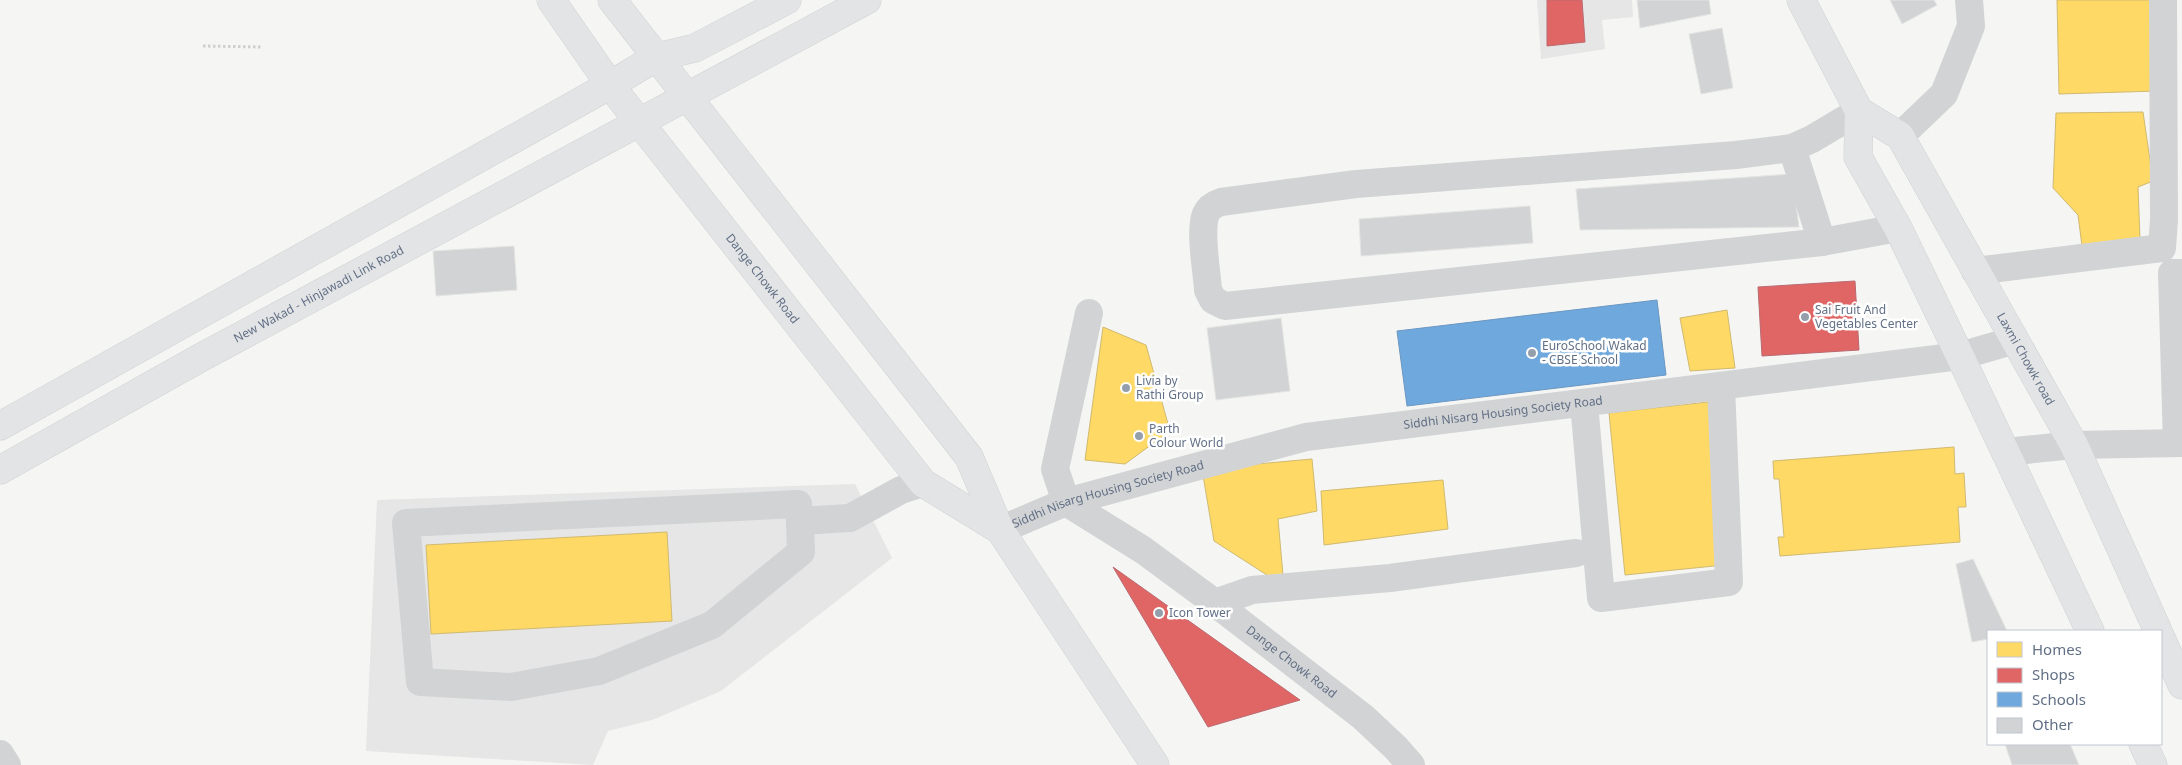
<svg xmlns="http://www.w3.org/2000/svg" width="2182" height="765" font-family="'Noto Sans',sans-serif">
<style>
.built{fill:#e5e6e5}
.homes{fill:#ffd966;stroke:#d0ba70}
.shops{fill:#e06666;stroke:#ba6970}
.schools{fill:#6fa8dc;stroke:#6b97c2}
.building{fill:#d2d3d4;stroke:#e4e4e3}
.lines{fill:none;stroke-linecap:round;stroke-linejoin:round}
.major-casing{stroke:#d1d2d3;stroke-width:29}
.path{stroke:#cfcfcf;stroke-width:3;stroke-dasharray:2.5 2.5;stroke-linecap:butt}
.minor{stroke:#d2d3d4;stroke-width:28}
.major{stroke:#e3e4e5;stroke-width:28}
.poi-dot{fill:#959fac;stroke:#fff;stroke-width:2}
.labels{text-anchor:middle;stroke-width:5;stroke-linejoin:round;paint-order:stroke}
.street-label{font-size:12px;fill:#627086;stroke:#fff}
.poi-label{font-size:12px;fill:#627086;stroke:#fff;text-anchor:start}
</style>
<rect width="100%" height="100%" fill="#f5f5f3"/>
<!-- built -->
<g class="built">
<path d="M 1537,0 L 1632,0 L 1633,17 L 1602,20 L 1605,49 L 1541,59 Z"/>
<path d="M 855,484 L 892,558 L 721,691 L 652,720 L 608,731 L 593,765 L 366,751 L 377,500 Z"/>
</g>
<!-- homes -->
<g class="homes">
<path d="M 2057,0 L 2154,0 L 2157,91 L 2059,94 Z"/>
<path d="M 2143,112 L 2153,181 L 2138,187 L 2140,239 L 2082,246 L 2078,215 L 2053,188 L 2056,113 Z"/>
<path d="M 1727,310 L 1735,368 L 1690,371 L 1680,318 Z"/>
<path d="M 1103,327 L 1146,345 L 1170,431 L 1125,464 L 1085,460 Z"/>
<path d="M 1708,402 L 1724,565 L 1625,575 L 1609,413 Z"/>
<path d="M 1954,447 L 1955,474 L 1964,473 L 1966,507 L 1958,507 L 1960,542 L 1780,556 L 1778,537 L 1784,537 L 1779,479 L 1774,479 L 1773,461 Z"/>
<path d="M 1312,459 L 1317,511 L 1278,519 L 1284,586 L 1214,541 L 1202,469 Z"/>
<path d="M 1443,480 L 1448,529 L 1324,545 L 1321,491 Z"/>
<path d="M 667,532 L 672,621 L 431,634 L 426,545 Z"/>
</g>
<!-- shops -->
<g class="shops">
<path d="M 1547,0 L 1582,0 L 1585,42 L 1547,46 Z"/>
<path d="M 1855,281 L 1859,350 L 1762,356 L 1758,287 Z"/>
<path d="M 1113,567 L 1300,700 L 1208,727 Z"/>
</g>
<!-- schools -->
<path class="schools" d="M 1657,300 L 1666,375 L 1407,406 L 1397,331 Z"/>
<!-- building -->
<g class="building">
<path d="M 1637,0 L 1709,0 L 1711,14 L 1640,28 Z"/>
<path d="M 1890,0 L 1934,0 L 1937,5 L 1902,24 Z"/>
<path d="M 1722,28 L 1733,88 L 1701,94 L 1689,34 Z"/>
<path d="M 1792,174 L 1799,227 L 1580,230 L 1576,189 Z"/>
<path d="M 1530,206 L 1533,243 L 1361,256 L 1359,219 Z"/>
<path d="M 514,246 L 517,290 L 436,296 L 433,251 Z"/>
<path d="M 1281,318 L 1290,391 L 1216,400 L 1207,328 Z"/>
<path d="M 1973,559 L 2007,631 L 1988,631 L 1988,639 L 1972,642 L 1956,564 Z"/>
<path d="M 2005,744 L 2070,744 L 2079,765 L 2012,765 Z"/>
</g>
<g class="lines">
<!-- major casing -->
<g class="major-casing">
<g id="major">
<path id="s3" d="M 551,0 L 610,85 L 923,483 L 1000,530"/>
<path d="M 612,0 L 969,457 L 1000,530 L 1155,765"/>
<path d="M 1801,0 L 1859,111 L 1858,157 L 1898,228 L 1960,356 L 2090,631"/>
<path id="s4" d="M 1859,111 L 1900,136 L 2074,445 L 2158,631"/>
<path d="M 0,426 L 610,85 L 657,57 L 695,48 L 787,0"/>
<path id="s5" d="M 0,470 L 200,358 L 867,0"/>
<path d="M 2161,638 L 2182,685"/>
<path d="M 2143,744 L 2153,765"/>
</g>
</g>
<!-- path -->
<path class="path" d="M 203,46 L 262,47"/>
<!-- minor -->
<g class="minor">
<path d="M 1859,111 L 1812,139 L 1792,148 L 1736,155 L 1356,184 L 1221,202 C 1215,204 1209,207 1206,214 C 1199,230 1207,272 1208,290 L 1213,300 L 1225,306 L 1822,242 L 1898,228"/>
<path d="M 1900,136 L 1944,94 L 1971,26 L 1969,0"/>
<path d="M 1792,148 L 1822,242"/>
<path d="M 1975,271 L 2162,248 L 2164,220 L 2163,0"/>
<path id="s1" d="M 1089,313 L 1055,469 L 1066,502 L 1143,550 L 1215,603 L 1363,717 L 1396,748 L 1411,765"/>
<path d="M 1584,403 L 1601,598 L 1729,582 L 1721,386"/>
<path d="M 2177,443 L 2172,273 L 2182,273"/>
<path d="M 2005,452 L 2074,445 L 2182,443"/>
<path d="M 800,521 L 798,504 L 406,523 L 420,682 L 511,687 L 599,671 L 712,625 L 801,552 L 800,521 L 850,518 L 901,490 L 923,483"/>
<path id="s2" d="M 1000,530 L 1066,502 L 1306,437 L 1960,356 L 2015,340"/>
<path d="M 1215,603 L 1252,590 L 1390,578 L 1576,553"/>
<path d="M 0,754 L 7,765"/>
</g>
<!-- major -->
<use href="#major" class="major"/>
</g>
<!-- markers -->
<g class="poi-dot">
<circle cx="1805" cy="317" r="5"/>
<circle cx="1532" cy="353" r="5"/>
<circle cx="1126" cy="388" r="5"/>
<circle cx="1139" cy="436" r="5"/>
<circle cx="1159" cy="613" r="5"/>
</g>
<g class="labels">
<!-- street labels -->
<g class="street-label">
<text dy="4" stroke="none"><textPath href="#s3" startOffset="350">Dange Chowk Road</textPath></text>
<text dy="4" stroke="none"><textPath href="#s5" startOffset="364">New Wakad - Hinjawadi Link Road</textPath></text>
<text dy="4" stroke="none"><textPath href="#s4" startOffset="304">Laxmi Chowk road</textPath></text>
<text dy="4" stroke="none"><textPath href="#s2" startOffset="519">Siddhi Nisarg Housing Society Road</textPath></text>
<text dy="4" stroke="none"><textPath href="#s2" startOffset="114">Siddhi Nisarg Housing Society Road</textPath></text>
<text dy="4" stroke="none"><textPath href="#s1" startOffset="471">Dange Chowk Road</textPath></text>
</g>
<!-- poi labels -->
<g class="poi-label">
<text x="1815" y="314">Sai Fruit And<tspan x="1815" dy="14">Vegetables Center</tspan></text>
<text x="1542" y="350">EuroSchool Wakad<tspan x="1542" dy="14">- CBSE School</tspan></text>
<text x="1136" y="385">Livia by<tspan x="1136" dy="14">Rathi Group</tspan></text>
<text x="1149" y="433">Parth<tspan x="1149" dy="14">Colour World</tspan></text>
<text x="1169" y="617">Icon Tower</text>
</g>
</g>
<!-- legend -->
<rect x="1987" y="630" width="175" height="115" fill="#ffffff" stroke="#c0c6cf"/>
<rect x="1997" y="642" width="25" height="15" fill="#ffd966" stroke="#c0c6cf"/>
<text x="2032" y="655" font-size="15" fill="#627086">Homes</text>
<rect x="1997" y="668" width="25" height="15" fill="#e06666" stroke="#c0c6cf"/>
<text x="2032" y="680" font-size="15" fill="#627086">Shops</text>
<rect x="1997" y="692" width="25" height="15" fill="#6fa8dc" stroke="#c0c6cf"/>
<text x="2032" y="705" font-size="15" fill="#627086">Schools</text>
<rect x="1997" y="718" width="25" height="15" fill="#d2d3d4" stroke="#c0c6cf"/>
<text x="2032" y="730" font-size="15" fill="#627086">Other</text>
</svg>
